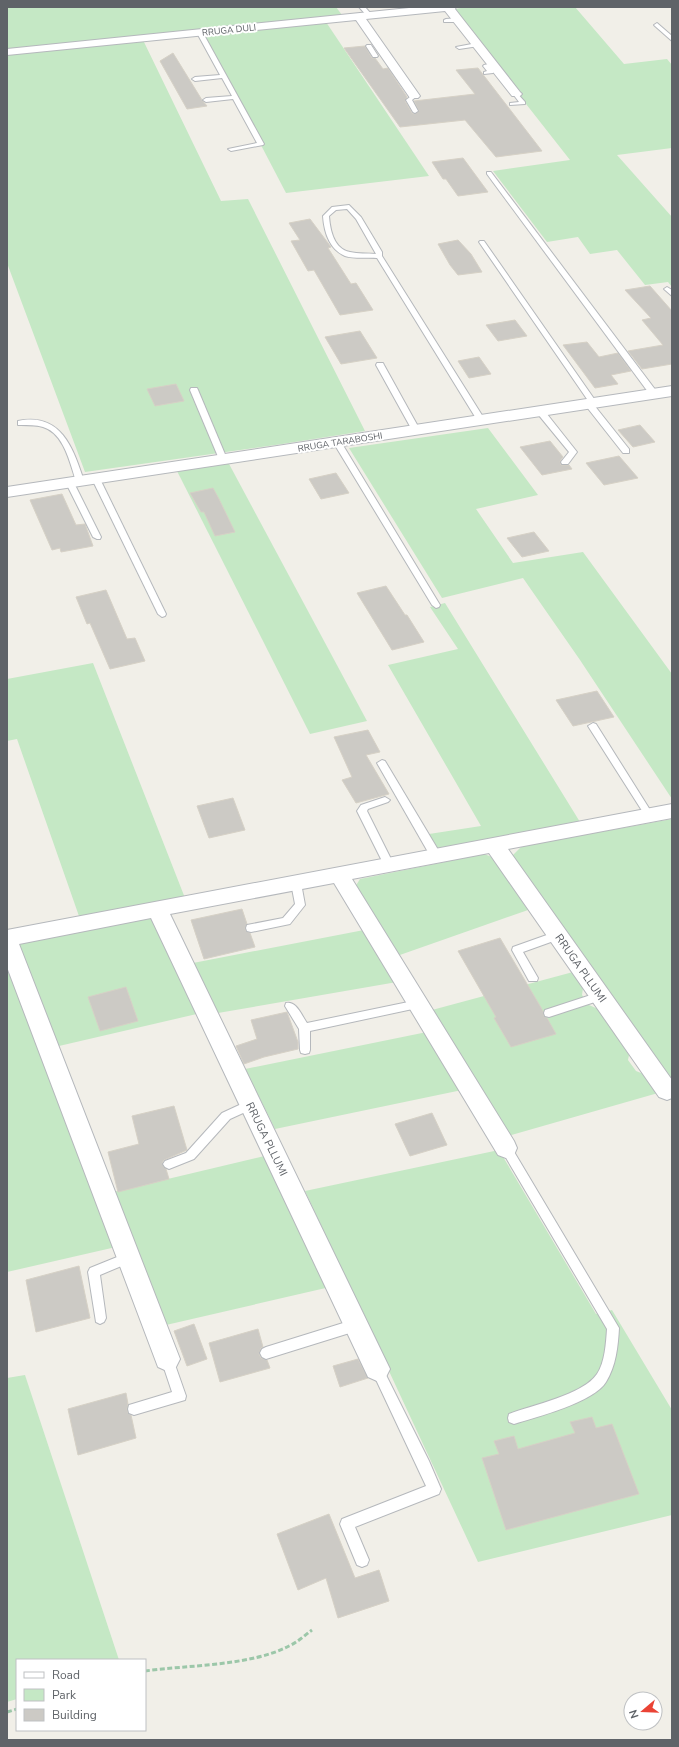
<svg xmlns="http://www.w3.org/2000/svg" width="679" height="1747" font-family="'Nunito Sans',sans-serif">
<style>
.green{fill:#c5e8c5}
.building{fill:#cccac5;stroke:#d6d1c6}
.lines{fill:none;stroke-linecap:round;stroke-linejoin:round}
.service-casing{stroke:#b5b8bc;stroke-width:2}
.minor-casing{stroke:#b5b8bc;stroke-width:2}
.tertiary-casing{stroke:#b5b8bc;stroke-width:2}
.path{stroke:#9cc7a9;stroke-width:3;stroke-dasharray:5 2.5;stroke-linecap:butt}
.service{fill:#fff;fill-rule:evenodd}
.minor{fill:#fff;fill-rule:evenodd}
.tertiary{fill:#fff;fill-rule:evenodd}
.labels{text-anchor:middle;stroke-width:4;stroke-linejoin:round;paint-order:stroke}
.far-street-label{font-size:9px;fill:#5f6368;stroke:#fff}
.street-label{font-size:11px;fill:#5f6368;stroke:#fff}
</style>
<rect width="100%" height="100%" fill="#f1efe8"/>
<!-- green -->
<g class="green">
<path d="M 7,7 L 336,7 L 342,15 C 230,25 119,38 7,49 Z"/>
<path d="M 467,7 L 575,7 L 624,64 L 667,59 L 672,65 L 672,148 L 617,155 L 672,217 L 672,287 L 668,282 L 645,285 L 617,250 L 590,254 L 578,237 L 547,242 L 493,171 L 570,160 L 454,12 L 455,9 Z"/>
<path d="M 326,22 L 429,176 L 286,193 L 204,36 L 206,34 Z"/>
<path d="M 143,40 L 221,201 L 248,199 L 365,431 L 282,444 L 85,472 L 7,263 L 7,54 Z"/>
<path d="M 488,428 L 538,495 L 476,509 L 513,563 L 583,552 L 672,674 L 672,799 L 580,660 L 523,578 L 442,598 L 349,448 Z"/>
<path d="M 228,462 L 367,721 L 310,734 L 177,471 Z"/>
<path d="M 445,603 L 580,822 L 439,851 L 429,834 L 481,826 L 388,665 L 458,649 L 430,607 Z"/>
<path d="M 93,663 L 185,898 L 80,919 L 17,739 L 7,741 L 7,679 Z"/>
<path d="M 672,819 L 672,1088 L 512,856 L 522,846 Z"/>
<path d="M 484,854 L 492,857 L 528,910 L 397,956 L 355,887 L 360,879 Z"/>
<path d="M 148,917 L 156,919 L 201,1013 L 59,1046 L 19,944 L 25,940 Z"/>
<path d="M 364,930 L 397,982 L 218,1013 L 193,963 Z"/>
<path d="M 7,962 L 116,1247 L 7,1272 Z"/>
<path d="M 573,972 L 583,988 L 582,995 L 589,1005 L 598,1009 L 629,1055 L 628,1060 L 636,1071 L 646,1075 L 658,1093 L 508,1136 L 432,1010 Z"/>
<path d="M 427,1032 L 462,1090 L 275,1129 L 245,1069 Z"/>
<path d="M 499,1150 L 596,1314 L 612,1310 L 672,1410 L 672,1515 L 478,1562 L 305,1191 Z"/>
<path d="M 269,1155 L 330,1287 L 166,1325 L 113,1192 Z"/>
<path d="M 25,1375 L 119,1660 L 17,1660 L 17,1699 L 7,1702 L 7,1378 Z"/>
</g>
<!-- building -->
<g class="building">
<path d="M 365,46 L 372,58 L 375,58 L 383,69 L 388,68 L 407,97 L 405,101 L 412,113 L 414,114 L 419,111 L 414,101 L 475,94 L 456,70 L 478,68 L 542,151 L 496,157 L 465,120 L 400,127 L 344,48 Z"/>
<path d="M 173,53 L 202,100 L 207,106 L 187,109 L 160,61 Z"/>
<path d="M 463,158 L 488,192 L 458,196 L 446,179 L 443,179 L 432,162 Z"/>
<path d="M 310,219 L 331,247 L 328,248 L 351,284 L 356,283 L 373,310 L 340,315 L 314,270 L 308,271 L 291,241 L 300,240 L 289,223 Z"/>
<path d="M 458,240 L 471,254 L 482,272 L 458,275 L 450,265 L 438,244 Z"/>
<path d="M 650,286 L 672,311 L 672,364 L 642,369 L 628,351 L 663,345 L 642,320 L 651,318 L 625,290 Z"/>
<path d="M 515,320 L 527,336 L 498,341 L 486,325 Z"/>
<path d="M 360,331 L 377,358 L 341,364 L 325,337 Z"/>
<path d="M 587,342 L 599,357 L 618,353 L 631,371 L 611,375 L 618,384 L 595,388 L 563,345 Z"/>
<path d="M 479,357 L 491,374 L 469,378 L 458,361 Z"/>
<path d="M 176,384 L 184,401 L 155,406 L 147,389 Z"/>
<path d="M 640,425 L 655,442 L 633,447 L 618,430 Z"/>
<path d="M 550,441 L 563,457 L 560,461 L 561,465 L 569,465 L 572,469 L 542,475 L 520,447 Z"/>
<path d="M 619,456 L 638,478 L 604,485 L 586,463 Z"/>
<path d="M 336,473 L 349,493 L 321,499 L 309,479 Z"/>
<path d="M 213,488 L 219,499 L 235,532 L 215,536 L 204,512 L 201,512 L 190,493 Z"/>
<path d="M 62,494 L 76,525 L 85,524 L 93,546 L 61,552 L 60,548 L 52,550 L 30,500 Z"/>
<path d="M 534,532 L 549,551 L 522,557 L 507,538 Z"/>
<path d="M 386,586 L 405,615 L 407,615 L 424,642 L 392,650 L 357,593 Z"/>
<path d="M 106,590 L 127,639 L 135,638 L 145,661 L 110,669 L 90,623 L 87,624 L 76,597 Z"/>
<path d="M 597,691 L 614,717 L 573,726 L 556,700 Z"/>
<path d="M 368,730 L 380,752 L 366,755 L 389,794 L 356,803 L 342,780 L 352,777 L 334,737 Z"/>
<path d="M 233,798 L 245,830 L 209,838 L 197,806 Z"/>
<path d="M 242,909 L 247,924 L 245,928 L 246,931 L 250,933 L 255,947 L 204,959 L 191,920 Z"/>
<path d="M 500,938 L 543,1011 L 544,1016 L 547,1018 L 556,1034 L 511,1047 L 494,1018 L 496,1017 L 458,951 Z"/>
<path d="M 126,987 L 138,1021 L 100,1031 L 88,997 Z"/>
<path d="M 287,1012 L 298,1042 L 298,1049 L 264,1057 L 244,1064 L 236,1046 L 257,1039 L 251,1020 Z"/>
<path d="M 174,1106 L 187,1150 L 164,1160 L 162,1163 L 166,1169 L 169,1179 L 118,1192 L 108,1152 L 139,1144 L 132,1116 Z"/>
<path d="M 432,1113 L 447,1145 L 410,1156 L 395,1124 Z"/>
<path d="M 79,1266 L 90,1318 L 36,1332 L 26,1280 Z"/>
<path d="M 194,1324 L 207,1359 L 187,1366 L 174,1331 Z"/>
<path d="M 258,1329 L 263,1347 L 261,1348 L 259,1354 L 261,1358 L 267,1360 L 270,1368 L 220,1382 L 209,1343 Z"/>
<path d="M 358,1359 L 368,1378 L 340,1387 L 333,1366 Z"/>
<path d="M 126,1393 L 128,1404 L 127,1409 L 128,1413 L 131,1415 L 136,1438 L 78,1455 L 68,1409 Z"/>
<path d="M 592,1417 L 596,1428 L 612,1424 L 639,1494 L 506,1530 L 482,1458 L 499,1454 L 494,1441 L 514,1436 L 518,1449 L 575,1433 L 570,1422 Z"/>
<path d="M 329,1514 L 355,1578 L 379,1570 L 389,1601 L 338,1618 L 326,1578 L 298,1590 L 277,1534 Z"/>
</g>
<g class="lines">
<!-- service casing -->
<g class="service-casing">
<g id="service">
<path d="M 359,7 L 365,7 L 372,15 L 371,16 L 367,16 Z"/>
<path d="M 446,19 L 458,18 L 461,20 L 458,22 L 444,22 L 444,20 Z"/>
<path d="M 657,23 L 672,36 L 672,41 L 655,26 L 654,25 Z"/>
<path d="M 198,32 L 203,33 L 264,144 L 263,145 L 231,151 L 228,149 L 257,143 L 233,99 L 206,102 L 203,100 L 206,98 L 232,96 L 222,78 L 195,81 L 192,79 L 195,77 L 220,75 L 197,33 Z"/>
<path d="M 477,43 L 479,44 L 479,46 L 459,49 L 456,47 Z"/>
<path d="M 367,45 L 371,45 L 378,56 L 377,57 L 373,57 L 366,46 Z"/>
<path d="M 493,63 L 495,64 L 495,66 L 490,67 L 494,72 L 493,73 L 484,74 L 484,72 L 487,71 L 483,66 L 484,65 Z"/>
<path d="M 516,92 L 525,102 L 525,104 L 510,105 L 510,103 L 519,102 L 513,94 Z"/>
<path d="M 414,94 L 417,96 L 412,100 L 418,111 L 415,113 L 413,112 L 406,100 Z"/>
<path d="M 487,172 L 491,172 L 657,392 L 657,396 L 651,396 L 487,174 Z"/>
<path d="M 349,205 L 361,217 L 382,252 L 382,256 L 485,420 L 484,422 L 481,422 L 477,420 L 377,258 C 368,257 354,259 345,256 C 329,249 324,231 323,216 L 332,207 ZM 347,209 L 356,219 L 376,254 C 367,253 358,254 350,252 C 334,249 330,230 329,216 L 336,210 Z"/>
<path d="M 480,241 L 484,241 L 597,403 L 594,405 L 629,449 L 629,453 L 623,453 L 586,406 L 585,404 L 589,402 L 479,242 Z"/>
<path d="M 667,287 L 672,290 L 672,296 L 664,289 Z"/>
<path d="M 377,363 L 383,363 L 384,365 L 420,430 L 419,432 L 416,432 L 412,430 L 376,365 Z"/>
<path d="M 191,388 L 197,388 L 198,390 L 227,459 L 226,461 L 220,461 L 219,459 L 190,390 Z"/>
<path d="M 537,409 L 543,409 L 577,452 L 568,464 L 562,464 L 561,462 L 569,452 L 537,413 Z"/>
<path d="M 18,421 C 61,412 73,448 84,481 L 83,483 L 77,483 L 76,481 C 70,463 64,433 43,427 C 36,425 28,425 21,425 L 18,425 Z"/>
<path d="M 334,440 L 340,440 L 341,442 L 440,605 L 439,607 L 436,608 L 432,605 L 333,442 Z"/>
<path d="M 93,477 L 99,477 L 100,479 L 166,614 L 165,616 L 162,617 L 158,614 L 92,479 Z"/>
<path d="M 67,481 L 73,481 L 101,537 L 100,539 L 97,539 L 93,537 L 66,483 Z"/>
<path d="M 593,723 L 596,724 L 652,813 L 654,815 L 652,817 L 646,817 L 588,726 Z"/>
<path d="M 382,760 L 385,761 L 440,853 L 441,856 L 440,859 L 432,859 L 377,763 Z"/>
<path d="M 385,797 L 390,800 L 388,802 L 368,809 L 367,811 L 394,865 L 389,869 L 384,865 L 357,811 L 361,805 Z"/>
<path d="M 296,879 L 300,880 L 301,883 L 305,905 L 290,924 L 251,932 L 247,931 L 246,928 L 247,925 L 283,918 L 295,904 L 291,883 L 292,880 Z"/>
<path d="M 558,931 L 562,932 L 563,935 L 562,938 L 523,952 L 538,978 L 537,981 L 529,981 L 512,950 L 513,947 Z"/>
<path d="M 600,992 L 604,993 L 605,996 L 604,999 L 549,1017 L 545,1016 L 544,1013 L 545,1010 Z"/>
<path d="M 418,1000 L 422,1001 L 423,1004 L 422,1007 L 310,1031 L 310,1050 L 309,1053 L 305,1054 L 301,1053 L 300,1050 L 299,1029 L 285,1006 L 286,1003 C 296,1000 302,1016 307,1023 Z"/>
<path d="M 250,1100 L 254,1102 L 256,1105 L 254,1108 L 230,1119 L 194,1159 L 169,1169 L 165,1167 L 163,1164 L 165,1161 L 186,1153 L 222,1113 Z"/>
<path d="M 506,1143 L 510,1145 L 619,1328 C 618,1346 616,1366 606,1382 C 594,1402 537,1417 514,1424 L 509,1422 L 508,1418 L 509,1414 C 532,1405 583,1395 597,1374 C 605,1362 606,1343 607,1329 L 502,1151 L 500,1148 L 502,1145 Z"/>
<path d="M 127,1253 L 131,1254 L 133,1258 L 131,1262 L 100,1275 L 106,1318 L 104,1322 L 100,1324 L 96,1322 L 88,1272 L 90,1268 Z"/>
<path d="M 356,1319 L 360,1321 L 362,1325 L 360,1329 L 356,1331 L 266,1359 L 262,1357 L 260,1353 L 262,1349 L 266,1347 Z"/>
<path d="M 167,1353 L 171,1355 L 173,1359 L 186,1396 L 185,1400 L 134,1415 L 129,1413 L 128,1409 L 129,1405 L 172,1392 L 161,1359 L 163,1355 Z"/>
<path d="M 377,1363 L 381,1365 L 429,1461 L 441,1489 L 439,1494 L 355,1527 L 369,1560 L 367,1565 L 362,1567 L 357,1565 L 340,1524 L 342,1519 L 426,1486 L 371,1369 L 373,1365 Z"/>
</g>
</g>
<!-- minor casing -->
<g class="minor-casing">
<g id="minor">
<path d="M 419,7 L 456,7 L 455,9 L 520,92 L 522,94 L 520,96 L 512,96 L 445,11 L 366,19 L 420,96 L 418,98 L 410,98 L 356,20 L 7,55 L 7,49 Z"/>
<path d="M 672,804 L 672,818 L 508,849 L 672,1080 L 672,1098 L 667,1100 L 659,1097 L 489,853 L 352,879 L 514,1141 L 517,1148 L 514,1155 L 506,1158 L 498,1155 L 334,883 L 170,914 L 390,1369 L 386,1377 L 377,1381 L 368,1377 L 151,918 L 19,944 L 180,1359 L 176,1367 L 167,1371 L 158,1367 L 7,967 L 7,930 Z"/>
</g>
</g>
<!-- tertiary casing -->
<g class="tertiary-casing">
<path id="tertiary" d="M 672,386 L 672,396 L 7,497 L 7,487 Z"/>
</g>
<!-- path -->
<g class="path">
<path d="M 145,1671 C 188,1665 251,1666 289,1646 C 298,1642 305,1635 312,1630"/>
<path d="M 7,1712 L 17,1709"/>
</g>
<!-- service -->
<use href="#service" class="service"/>
<!-- minor -->
<use href="#minor" class="minor"/>
<!-- tertiary -->
<use href="#tertiary" class="tertiary"/>
</g>
<g class="labels">
<!-- far-street labels -->
<g class="far-street-label">
<text transform="translate(229 30) rotate(-6)" y="3">RRUGA DULI</text>
<text transform="translate(340 442) rotate(-9)" y="3">RRUGA TARABOSHI</text>
</g>
<!-- street labels -->
<g class="street-label">
<text transform="translate(581 968) rotate(55)" y="4">RRUGA PLLUMI</text>
<text transform="translate(267 1139) rotate(64)" y="4">RRUGA PLLUMI</text>
</g>
</g>
<!-- border -->
<rect width="679" height="1747" fill="none" stroke="#5f6368" stroke-width="16"/>
<!-- legend -->
<rect x="16" y="1659" width="130" height="72" fill="#ffffff" stroke="#bfc1c3"/>
<rect x="24" y="1672" width="20" height="6" fill="#ffffff" stroke="#bfc1c3"/>
<text x="52" y="1679" font-size="12" fill="#5f6368">Road</text>
<rect x="24" y="1689" width="20" height="12" fill="#c5e8c5" stroke="#bfc1c3"/>
<text x="52" y="1699" font-size="12" fill="#5f6368">Park</text>
<rect x="24" y="1709" width="20" height="12" fill="#cccac5" stroke="#bfc1c3"/>
<text x="52" y="1719" font-size="12" fill="#5f6368">Building</text>
<!-- north arrow -->
<g transform="translate(643 1711) rotate(251)"><circle r="19" fill="#ffffff" stroke="#bfc1c3"/>
<path d="M0-3L7 15L0 10L-7 15Z" fill="#ea4335"/>
<text y="-6" font-size="11" font-weight="bold" text-anchor="middle" fill="#5f6368">N</text>
</g>
</svg>
